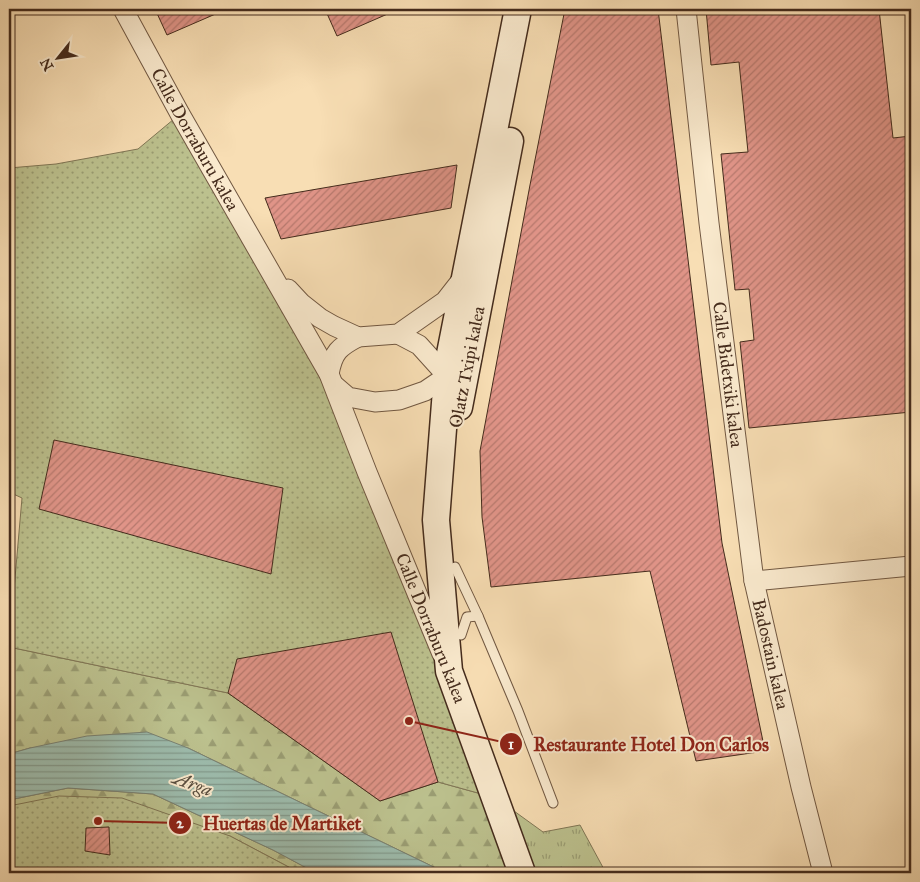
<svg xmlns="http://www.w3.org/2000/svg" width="920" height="882" font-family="'IM FELL Great Primer',serif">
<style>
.grass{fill:url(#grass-tufts);stroke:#807655}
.forest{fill:url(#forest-firs);stroke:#807655}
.garden{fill:url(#garden-dots);stroke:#807655}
.water{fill:url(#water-rules);stroke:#798273}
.building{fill:url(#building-hatch);stroke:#442b1c}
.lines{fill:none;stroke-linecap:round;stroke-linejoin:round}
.service-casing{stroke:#715842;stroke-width:11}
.minor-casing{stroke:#715842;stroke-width:21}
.secondary-casing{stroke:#442b1c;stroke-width:29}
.service{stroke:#faeace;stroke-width:9}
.minor{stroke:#faeace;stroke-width:19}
.secondary{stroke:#faeace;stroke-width:26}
.labels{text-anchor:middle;stroke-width:4;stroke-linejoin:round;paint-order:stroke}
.street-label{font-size:18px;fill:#442b1c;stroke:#faeace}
.water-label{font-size:19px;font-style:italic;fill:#5a4f40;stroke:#faeace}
.leader{fill:none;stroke:#8f2418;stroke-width:2}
.callout-dot{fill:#8f2418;stroke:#faeace;stroke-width:2}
.mark-label{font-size:15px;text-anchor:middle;font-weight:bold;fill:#fff}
.callout-label{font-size:19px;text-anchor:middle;font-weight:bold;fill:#8f2418;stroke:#faeace;stroke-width:4;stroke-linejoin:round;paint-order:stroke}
</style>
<defs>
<pattern id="grass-tufts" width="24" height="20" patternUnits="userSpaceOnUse" patternTransform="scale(1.25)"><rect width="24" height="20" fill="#bcc18e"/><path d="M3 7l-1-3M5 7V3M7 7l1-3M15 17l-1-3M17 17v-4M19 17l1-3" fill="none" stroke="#9a9d73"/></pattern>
<pattern id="forest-firs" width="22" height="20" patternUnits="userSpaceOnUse" patternTransform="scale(1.25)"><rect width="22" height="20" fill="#bcc18e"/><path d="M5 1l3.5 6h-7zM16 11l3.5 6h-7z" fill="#9a9d73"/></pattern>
<pattern id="garden-dots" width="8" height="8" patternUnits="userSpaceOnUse" patternTransform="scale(1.25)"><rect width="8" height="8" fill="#bcc18e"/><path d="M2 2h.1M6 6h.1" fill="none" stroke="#9a9d73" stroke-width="1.8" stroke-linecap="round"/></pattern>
<pattern id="water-rules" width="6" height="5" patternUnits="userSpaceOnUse" patternTransform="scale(1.25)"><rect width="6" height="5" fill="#9dbcad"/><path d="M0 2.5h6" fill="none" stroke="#82998c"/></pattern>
<pattern id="building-hatch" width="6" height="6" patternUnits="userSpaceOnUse" patternTransform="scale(1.25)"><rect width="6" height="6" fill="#e09488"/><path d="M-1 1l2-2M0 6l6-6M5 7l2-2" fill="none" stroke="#b7796e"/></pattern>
</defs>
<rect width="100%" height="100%" fill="#f8deb4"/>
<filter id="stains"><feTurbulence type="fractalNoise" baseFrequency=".004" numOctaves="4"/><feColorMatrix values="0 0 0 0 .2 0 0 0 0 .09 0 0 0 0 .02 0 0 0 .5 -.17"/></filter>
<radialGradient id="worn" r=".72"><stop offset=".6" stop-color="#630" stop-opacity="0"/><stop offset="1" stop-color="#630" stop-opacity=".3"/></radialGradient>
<!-- grass -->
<path class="grass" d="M 496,798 L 543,832 L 580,825 L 606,873 L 522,873 Z"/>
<!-- forest -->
<g class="forest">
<path d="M 9,647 L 228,693 L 380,800 L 438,782 L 496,798 L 522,873 L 446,873 L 188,748 L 30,748 L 9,754 Z"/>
<path d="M 68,788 L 153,794 L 273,850 L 316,873 L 300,873 L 230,836 L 9,806 L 9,800 Z"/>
</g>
<!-- garden -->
<g class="garden">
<path d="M 180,114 L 329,374 L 496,798 L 438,782 L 380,801 L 228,693 L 9,647 L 22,498 L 9,492 L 9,168 L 56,164 L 138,149 Z"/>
<path d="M 59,796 L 122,798 L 230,836 L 300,873 L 9,873 L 9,806 Z"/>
</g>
<!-- water -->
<path class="water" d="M 147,732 L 188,748 L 446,873 L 316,873 L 273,850 L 153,794 L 68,788 L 9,800 L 9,754 L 30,748 L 87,736 Z"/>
<!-- building -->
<g class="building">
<path d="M 155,9 L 227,9 L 167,35 Z"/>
<path d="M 325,9 L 399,9 L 337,36 Z"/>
<path d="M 565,9 L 658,9 L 722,543 L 765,751 L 696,761 L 650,571 L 491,587 L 482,517 L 480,451 L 530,185 Z"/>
<path d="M 706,9 L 879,9 L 893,138 L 911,136 L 911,412 L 749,428 L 740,342 L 754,340 L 749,289 L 735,290 L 721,154 L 748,152 L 739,62 L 711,65 Z"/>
<path d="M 457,165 L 451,208 L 281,239 L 265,198 Z"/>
<path d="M 54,440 L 283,488 L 271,574 L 39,509 Z"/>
<path d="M 391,632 L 438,782 L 380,801 L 228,693 L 237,659 Z"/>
<path d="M 109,827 L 110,855 L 85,851 L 86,828 Z"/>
</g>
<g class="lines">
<!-- service casing -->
<g class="service-casing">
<g id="service">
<path d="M 455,567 L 478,616 L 518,711 L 553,803"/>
<path d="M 461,635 L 467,617 L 478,616"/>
</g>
</g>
<!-- minor casing -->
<g class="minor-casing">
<g id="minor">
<path id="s1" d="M 123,9 L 180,114 L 329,374 L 367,472 L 442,654"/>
<path id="s2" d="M 686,9 L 709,223 L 754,581 L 801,787 L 823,873"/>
<path d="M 288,289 L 301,303 L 320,318 L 334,326 L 358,337 L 398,334 L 445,301 L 463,278"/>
<path d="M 398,334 L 419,345 L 447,376 L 449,383"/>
<path d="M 329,374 C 333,352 339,347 358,337"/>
<path d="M 334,385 L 348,397 L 375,402 L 399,400 L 425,391 L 453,372"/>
<path d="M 754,581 L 911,566"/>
</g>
</g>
<!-- secondary casing -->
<g class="secondary-casing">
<g id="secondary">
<path d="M 518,9 L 448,364 L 436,520 L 449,671 L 522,873"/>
<path d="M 459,407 L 510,141"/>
</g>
</g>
<!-- service -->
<use href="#service" class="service"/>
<!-- minor -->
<use href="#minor" class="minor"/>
<!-- secondary -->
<use href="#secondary" class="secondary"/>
</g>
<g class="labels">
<!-- street labels -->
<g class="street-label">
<text dy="6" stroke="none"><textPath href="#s1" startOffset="149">Calle Dorraburu kalea</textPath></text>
<text transform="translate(467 367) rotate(-79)" y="6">Olatz Txipi kalea</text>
<text dy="6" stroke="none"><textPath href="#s2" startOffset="368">Calle Bidetxiki kalea</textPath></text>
<text transform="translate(431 628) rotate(68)" y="6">Calle Dorraburu kalea</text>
<text dy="6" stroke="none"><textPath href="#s2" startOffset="651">Badostain kalea</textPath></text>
</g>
<!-- water labels -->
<g class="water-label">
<text transform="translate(193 783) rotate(20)" y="7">Arga</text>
</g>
</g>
<!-- callouts -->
<path class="leader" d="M409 721L511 744M98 821L180 823"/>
<g class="callout-dot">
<circle cx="409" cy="721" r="5"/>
<circle cx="98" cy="821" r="5"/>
<circle cx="511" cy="744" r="12"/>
<circle cx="180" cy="823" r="12"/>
</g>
<g class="mark-label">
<text x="511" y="749">1</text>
<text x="180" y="828">2</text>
</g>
<g class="callout-label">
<text x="651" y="751">Restaurante Hotel Don Carlos</text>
<text x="282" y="830">Huertas de Martiket</text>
</g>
<!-- margin -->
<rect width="920" height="882" fill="none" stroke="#f8deb4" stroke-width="30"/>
<rect x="10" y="10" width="900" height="862" fill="none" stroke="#442b1c" stroke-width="2.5"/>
<rect x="15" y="15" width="890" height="852" fill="none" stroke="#442b1c"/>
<!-- north arrow -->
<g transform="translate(58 58) rotate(240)" stroke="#faeace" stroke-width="4" paint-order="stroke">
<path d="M0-4L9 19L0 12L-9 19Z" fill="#442b1c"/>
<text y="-8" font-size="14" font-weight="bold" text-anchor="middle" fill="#442b1c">N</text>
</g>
<rect width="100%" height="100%" filter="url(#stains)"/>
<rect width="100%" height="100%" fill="url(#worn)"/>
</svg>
